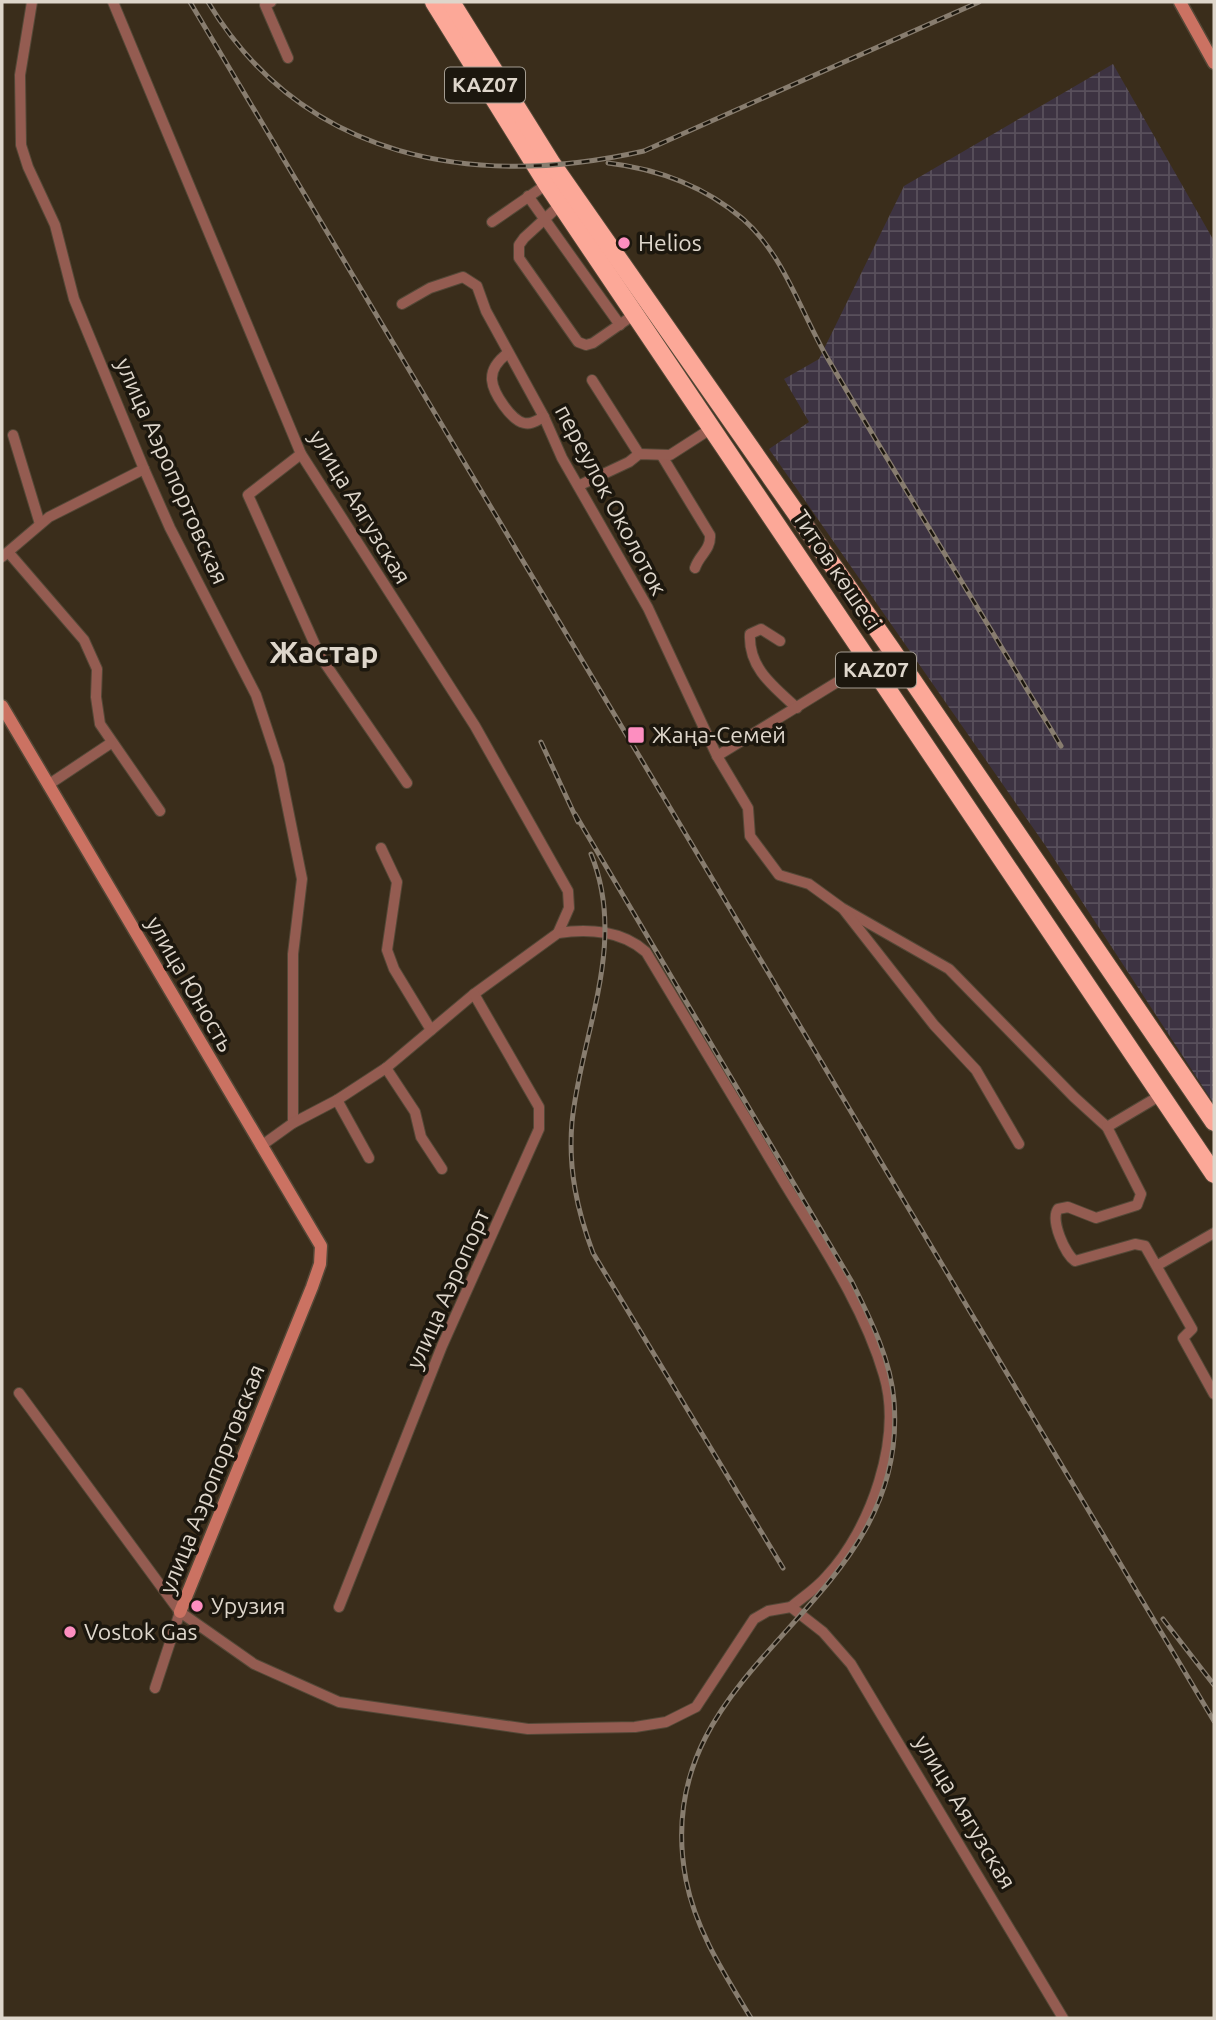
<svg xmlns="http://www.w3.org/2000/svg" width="1216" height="2020" font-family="Ubuntu,sans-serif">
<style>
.industrial{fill:url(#industrial-grid)}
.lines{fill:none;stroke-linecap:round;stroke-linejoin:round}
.street-casing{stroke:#544837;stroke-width:12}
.secondary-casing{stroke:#544837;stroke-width:15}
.highway-casing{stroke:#544837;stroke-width:20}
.street{stroke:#945c51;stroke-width:10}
.secondary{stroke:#cb7262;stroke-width:12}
.highway{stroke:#fca898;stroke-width:18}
.rail-casing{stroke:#887d6f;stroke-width:5}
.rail{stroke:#1c170e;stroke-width:2.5;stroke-dasharray:8;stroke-linecap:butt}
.poi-dot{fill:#fd8ec0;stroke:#1c170e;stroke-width:2.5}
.labels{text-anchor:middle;stroke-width:7;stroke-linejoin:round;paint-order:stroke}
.shield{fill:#1c170e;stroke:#a49d92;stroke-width:2}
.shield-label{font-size:21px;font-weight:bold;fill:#ded6cb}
.poi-label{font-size:23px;fill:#ded6cb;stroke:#1c170e;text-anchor:start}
.street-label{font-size:23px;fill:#ded6cb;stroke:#1c170e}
.district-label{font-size:30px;font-weight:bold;fill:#ded6cb;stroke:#1c170e}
</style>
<defs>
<pattern id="industrial-grid" width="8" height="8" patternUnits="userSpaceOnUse" patternTransform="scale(1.75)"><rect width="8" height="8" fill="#3d3342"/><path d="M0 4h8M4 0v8" fill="none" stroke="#59505c"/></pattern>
</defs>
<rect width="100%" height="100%" fill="#3a2d1b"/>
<!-- industrial -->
<path class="industrial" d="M 1113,64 L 1214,241 L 1214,1104 L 1045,845 L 769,449 L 809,422 L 784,379 L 819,359 L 904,186 Z"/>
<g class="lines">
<!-- street casing -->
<g class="street-casing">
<g id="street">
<path d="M 32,2 L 20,75 L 21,145 L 28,167 L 55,225 L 74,299 L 144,469 L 170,528 L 256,695 L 279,765 L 302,879 L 293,954 L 293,1123"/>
<path d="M 113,2 L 301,454 L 475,726 L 568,891 L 569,908 L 558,933"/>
<path d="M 271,2 L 265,5 L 288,58"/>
<path d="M 528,196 L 620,325"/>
<path d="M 561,204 L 524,238 L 519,245 L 519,258 L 578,342 L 586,345 L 593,343 L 635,314"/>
<path d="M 492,222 L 547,184"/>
<path d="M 402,304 L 430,288 L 463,277 L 477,286 L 486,311 L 544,417 L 562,458 L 648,608 L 717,756 L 748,808 L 750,836 L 779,875 L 809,884 L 842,908 L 949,969 L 1074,1097 L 1107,1127 L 1141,1194 L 1137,1205 L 1096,1218 L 1068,1207 L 1058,1209 C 1050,1220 1065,1254 1075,1261 L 1135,1244 L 1145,1246 L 1192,1329 L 1183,1338 L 1214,1394"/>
<path d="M 508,353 C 500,359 491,368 492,380 C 493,393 511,420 524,423 C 532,425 537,420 544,417"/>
<path d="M 592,380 L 639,454"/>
<path d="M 13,435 L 40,524"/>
<path d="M 301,454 L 248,495 L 320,656 L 407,783"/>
<path d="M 662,456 L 710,535 C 711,550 699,555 695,568"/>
<path d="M 580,485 L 629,462 L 639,454 L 670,455 L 712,428"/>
<path d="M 9,553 L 84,640 L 97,669 L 96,697 L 100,724 L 160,811"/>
<path d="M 2,557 L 49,517 L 144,469"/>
<path d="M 780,641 L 761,629 L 750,634 C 748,668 774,687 797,708"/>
<path d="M 717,756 L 891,649"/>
<path d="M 48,785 L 111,743"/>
<path d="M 381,848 L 397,882 L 387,950 L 394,969 L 431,1030"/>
<path d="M 844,910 L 934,1025 L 976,1070 L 1019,1144"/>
<path d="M 386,1068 L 415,1112 L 421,1137 L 442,1169"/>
<path d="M 337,1100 L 369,1158"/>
<path d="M 1107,1127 L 1161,1095"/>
<path d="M 261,1146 L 293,1123 L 337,1100 L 386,1068 L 474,994 L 558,933 C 589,928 623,931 646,952 C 691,1027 737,1103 782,1179 C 820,1242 863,1304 884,1375 C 903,1438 871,1529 827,1576 C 817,1588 803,1597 791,1607"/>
<path d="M 1158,1265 L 1214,1233"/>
<path d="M 19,1393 L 180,1612 L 254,1664 L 339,1702 L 528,1729 L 635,1727 L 666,1722 L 696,1707 L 754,1619 L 768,1611 L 791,1607 L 823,1632 L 851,1664 L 1063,2018"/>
<path d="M 339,1607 L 442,1346 L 539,1129 L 539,1107 L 474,994"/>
<path d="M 155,1688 L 180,1612"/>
</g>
</g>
<!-- secondary casing -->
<g class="secondary-casing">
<g id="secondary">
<path d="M 1180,2 L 1214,63"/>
<path d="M 2,706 L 321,1246 L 320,1264 L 312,1287 L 180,1612"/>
</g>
</g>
<!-- highway casing -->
<g class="highway-casing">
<g id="highway">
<path d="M 434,2 L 547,184 L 1214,1174"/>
<path d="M 451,2 L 552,164 L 891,649 L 1214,1122"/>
</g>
</g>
<!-- street -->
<use href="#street" class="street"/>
<!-- secondary -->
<use href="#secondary" class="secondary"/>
<!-- highway -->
<use href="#highway" class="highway"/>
<!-- rail casing -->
<g class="rail-casing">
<g id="rail">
<path d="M 190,2 L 1214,1721"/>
<path d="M 208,2 C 304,161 475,189 644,151 L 979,2"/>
<path d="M 608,163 C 659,169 704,186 743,219 C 784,255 801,313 828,359 C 904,489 984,617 1061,746"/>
<path d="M 541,742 L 578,822"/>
<path d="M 575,814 L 852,1282 C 870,1318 891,1360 894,1401 C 911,1612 644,1660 686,1880 C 696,1931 725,1975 751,2018"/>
<path d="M 591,854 C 628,944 581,1033 572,1122 C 568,1169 577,1210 593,1253 L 783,1568"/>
<path d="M 1163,1619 L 1214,1685"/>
</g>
</g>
<!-- rail -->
<use href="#rail" class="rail"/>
</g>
<!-- markers -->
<g class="poi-dot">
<circle cx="624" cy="243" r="7"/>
<rect x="627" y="726" width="18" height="18" rx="3.5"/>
<circle cx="197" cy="1606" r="7"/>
<circle cx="70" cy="1632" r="7"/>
</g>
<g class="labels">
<!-- shield labels -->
<g class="shield">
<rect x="445" y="67.5" width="80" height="35" rx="5"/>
<rect x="836" y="652.5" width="80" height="35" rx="5"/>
</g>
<g class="shield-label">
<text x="485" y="92">KAZ07</text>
<text x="876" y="677">KAZ07</text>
</g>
<!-- poi labels -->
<g class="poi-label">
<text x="638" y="251">Helios</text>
<text x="652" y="743">Жаңа-Семей</text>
<text x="211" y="1614">Урузия</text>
<text x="84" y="1640">Vostok Gas</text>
</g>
<!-- street labels -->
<g class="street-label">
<text transform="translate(172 471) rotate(66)" y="8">улица Аэропортовская</text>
<text transform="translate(611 500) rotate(62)" y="8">переулок Околоток</text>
<text transform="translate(360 507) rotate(59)" y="8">улица Аягузская</text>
<text transform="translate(837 570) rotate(56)" y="8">Титов көшесі</text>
<text transform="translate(190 984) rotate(60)" y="8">улица Юность</text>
<text transform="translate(448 1289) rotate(-66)" y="8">улица Аэропорт</text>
<text transform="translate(212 1479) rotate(-68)" y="8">улица Аэропортовская</text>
<text transform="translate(965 1812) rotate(59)" y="8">улица Аягузская</text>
</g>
<!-- district labels -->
<g class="district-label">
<text x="324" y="663">Жастар</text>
</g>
</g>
<!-- border -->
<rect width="1216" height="2020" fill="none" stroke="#ded6cb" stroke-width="7"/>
</svg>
